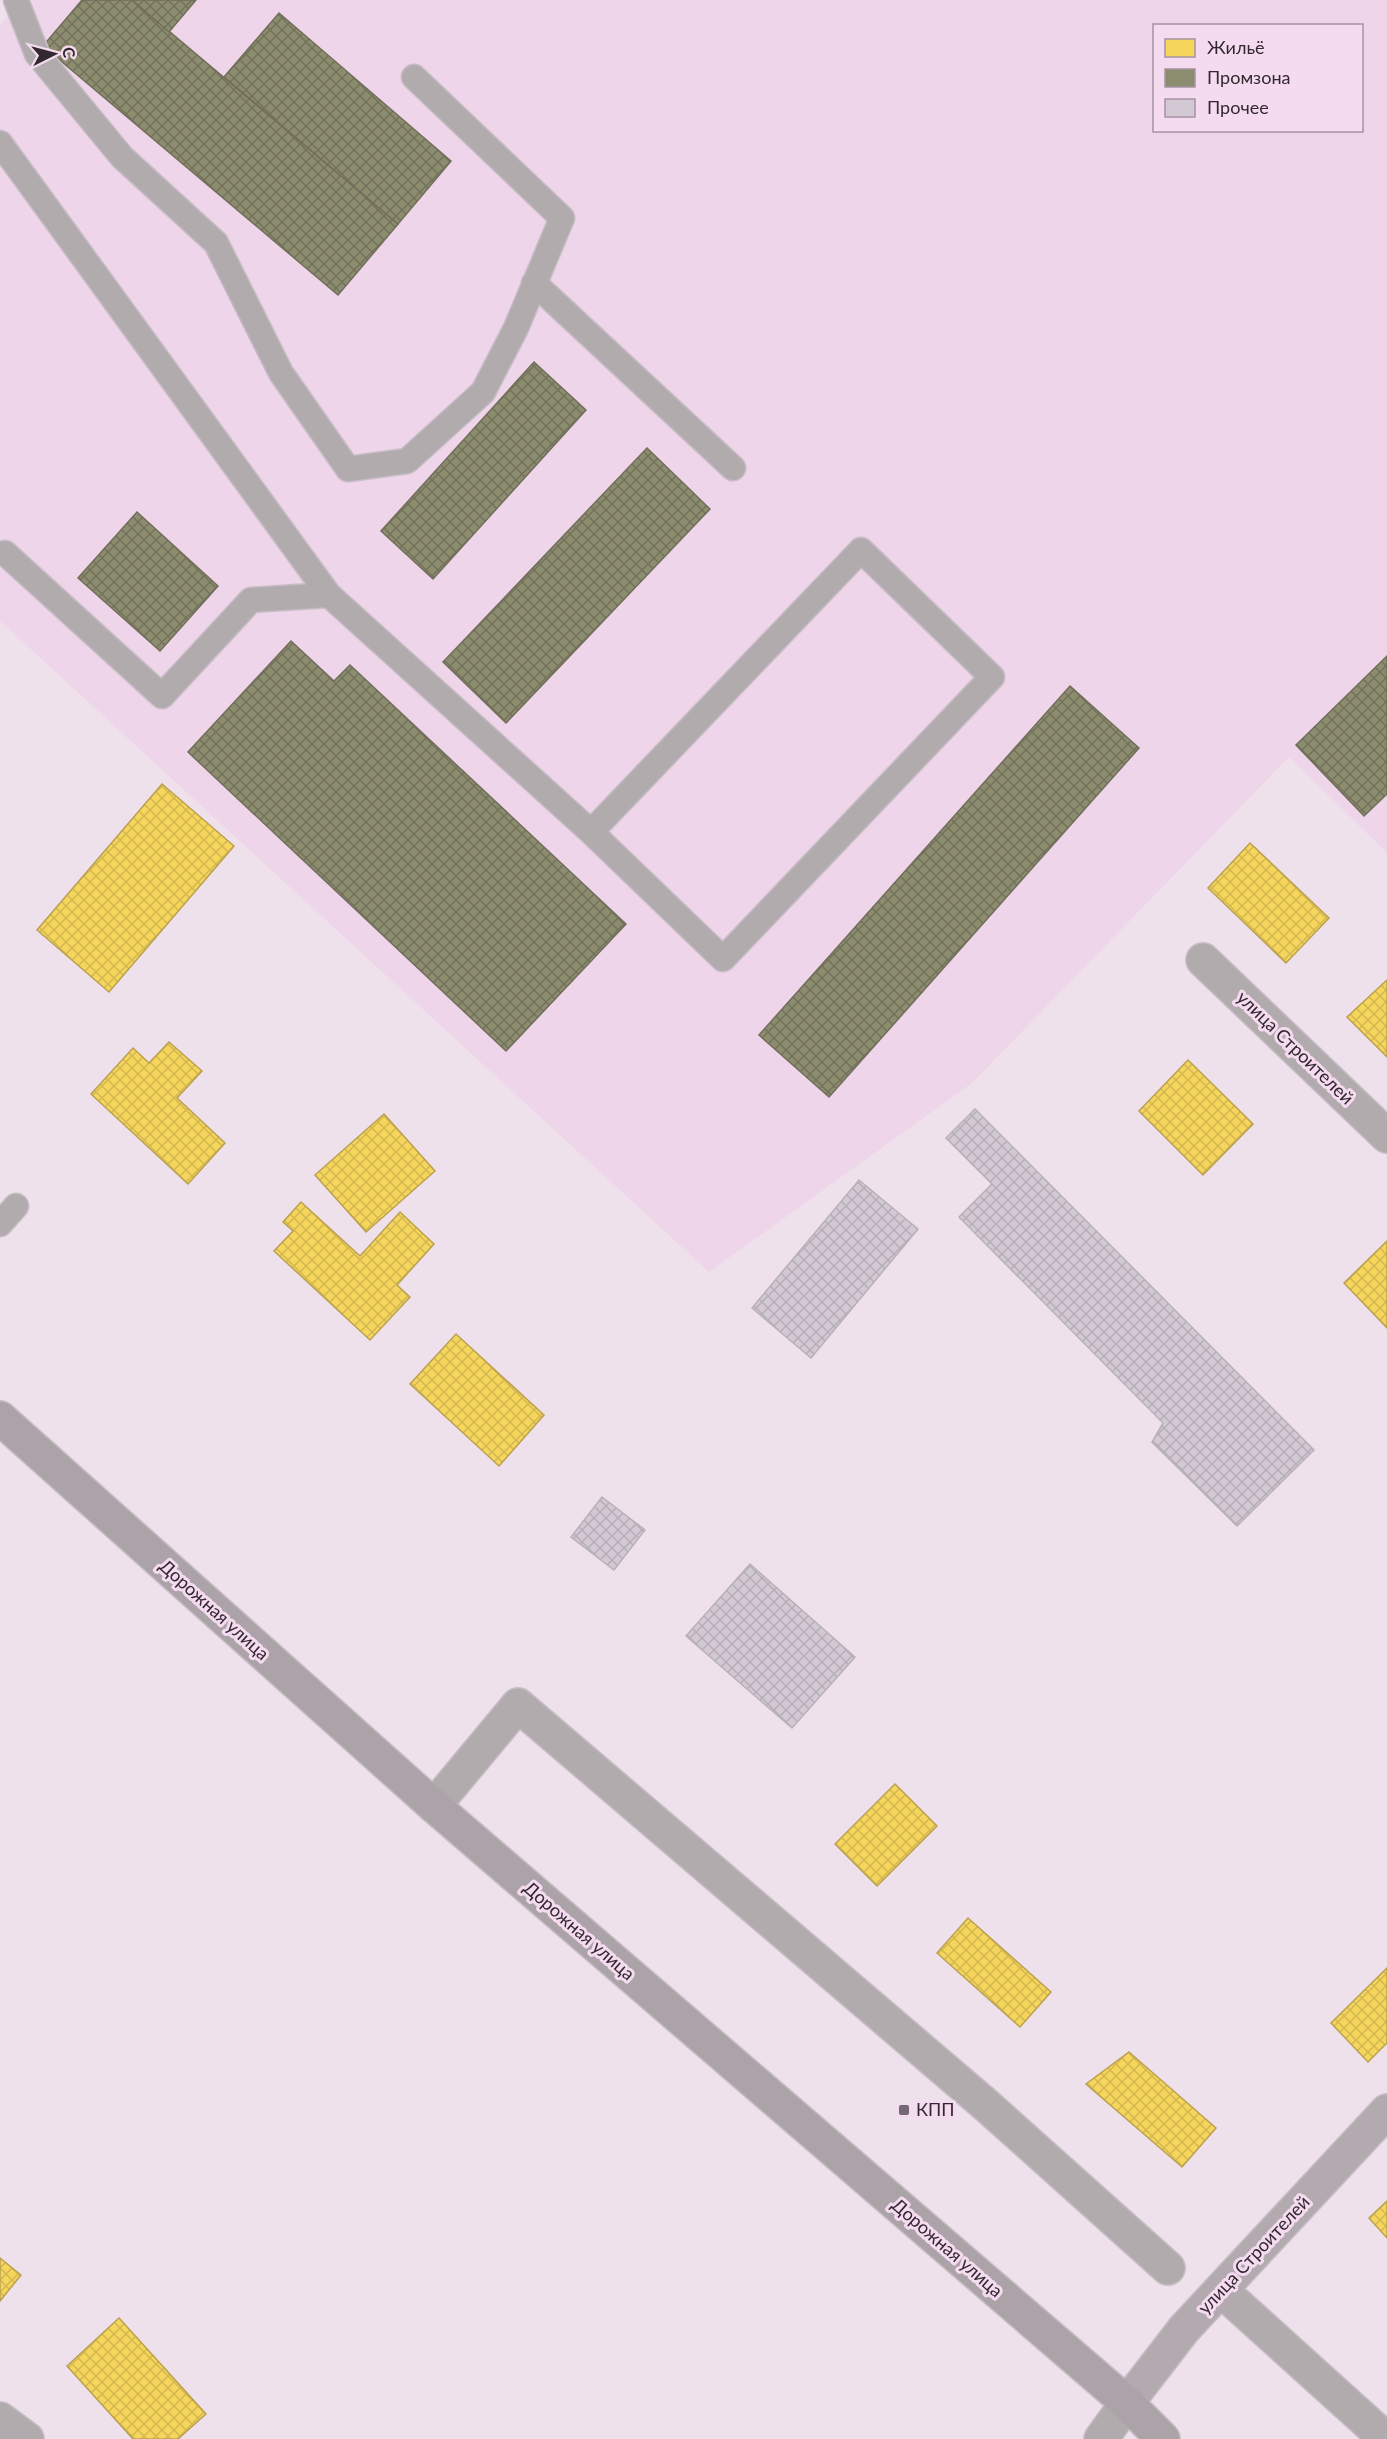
<svg xmlns="http://www.w3.org/2000/svg" width="1387" height="2439" font-family="Lato,sans-serif">
<style>
.built{fill:#eed5e9;fill-rule:evenodd}
.homes{fill:url(#homes-cross-hatch);stroke:#bba14f;stroke-width:1.5}
.industry{fill:url(#industry-cross-hatch);stroke:#716e5b;stroke-width:1.5}
.building{fill:url(#building-cross-hatch);stroke:#b9b0b9;stroke-width:1.5}
.lines{fill:none;stroke-linecap:round;stroke-linejoin:round}
.lane-casing{stroke:#c8bdc6;stroke-width:27}
.street-casing{stroke:#c8bdc6;stroke-width:36}
.secondary-casing{stroke:#c8bdc6;stroke-width:36}
.primary-casing{stroke:#c8bdc6;stroke-width:36}
.lane{stroke:#b1abae;stroke-width:24}
.street{stroke:#b1abae;stroke-width:33}
.secondary{stroke:#b2aaae;stroke-width:33}
.primary{stroke:#aba3a7;stroke-width:33}
.poi-dot{fill:#746972;stroke:#f5dbef;stroke-width:2}
.labels{text-anchor:middle;stroke-width:6;stroke-linejoin:round;paint-order:stroke}
.street-label{font-size:18px;fill:#322830;stroke:#f5dbef}
.poi-label{font-size:18px;fill:#322830;stroke:#f5dbef;text-anchor:start}
</style>
<defs>
<pattern id="homes-cross-hatch" width="8" height="8" patternUnits="userSpaceOnUse" patternTransform="scale(1.5)"><rect width="8" height="8" fill="#f6d55c"/><path d="M0 0l8 8M0 8l8-8" fill="none" stroke="#d3b750"/></pattern>
<pattern id="industry-cross-hatch" width="8" height="8" patternUnits="userSpaceOnUse" patternTransform="scale(1.5)"><rect width="8" height="8" fill="#8c8c6e"/><path d="M0 0l8 8M0 8l8-8" fill="none" stroke="#73725b"/></pattern>
<pattern id="building-cross-hatch" width="8" height="8" patternUnits="userSpaceOnUse" patternTransform="scale(1.5)"><rect width="8" height="8" fill="#d3c9d5"/><path d="M0 0l8 8M0 8l8-8" fill="none" stroke="#b6adb7"/></pattern>
</defs>
<rect width="100%" height="100%" fill="#efe1ec"/>
<!-- built -->
<path class="built" d="M 20,0 L 1387,0 L 1387,853 L 1289,757 L 972,1083 L 709,1272 L 0,621 L 0,25 ZM 1154,26 L 1362,26 L 1362,130 L 1154,130 Z"/>
<!-- homes -->
<g class="homes">
<path d="M 162,784 L 234,846 L 109,992 L 37,930 Z"/>
<path d="M 1250,843 L 1329,918 L 1286,963 L 1208,888 Z"/>
<path d="M 1387,980 L 1387,1057 L 1347,1017 Z"/>
<path d="M 169,1042 L 202,1071 L 177,1098 L 225,1143 L 188,1184 L 91,1094 L 133,1048 L 149,1063 Z"/>
<path d="M 1188,1060 L 1253,1124 L 1203,1175 L 1139,1111 Z"/>
<path d="M 384,1114 L 435,1171 L 366,1232 L 315,1175 Z"/>
<path d="M 301,1202 L 360,1256 L 400,1212 L 434,1244 L 397,1285 L 410,1297 L 370,1340 L 274,1251 L 293,1231 L 283,1222 Z"/>
<path d="M 1387,1241 L 1387,1328 L 1344,1283 Z"/>
<path d="M 456,1334 L 544,1415 L 499,1466 L 410,1384 Z"/>
<path d="M 895,1784 L 937,1826 L 877,1886 L 835,1844 Z"/>
<path d="M 968,1918 L 1051,1992 L 1020,2027 L 937,1953 Z"/>
<path d="M 1387,1968 L 1387,2043 L 1368,2062 L 1331,2023 Z"/>
<path d="M 1129,2052 L 1216,2128 L 1182,2167 L 1086,2084 Z"/>
<path d="M 1387,2201 L 1387,2238 L 1369,2218 Z"/>
<path d="M 0,2258 L 21,2275 L 0,2301 Z"/>
<path d="M 119,2318 L 206,2414 L 178,2439 L 133,2439 L 67,2366 Z"/>
</g>
<!-- industry -->
<g class="industry">
<path d="M 82,0 L 132,0 L 398,224 L 338,295 L 43,46 Z"/>
<path d="M 132,0 L 196,0 L 169,32 Z"/>
<path d="M 279,13 L 451,161 L 398,224 L 224,77 Z"/>
<path d="M 534,362 L 586,410 L 433,579 L 381,531 Z"/>
<path d="M 647,448 L 710,509 L 506,723 L 443,662 Z"/>
<path d="M 137,512 L 218,586 L 160,651 L 78,578 Z"/>
<path d="M 291,641 L 334,681 L 350,665 L 626,924 L 506,1051 L 188,752 Z"/>
<path d="M 1387,656 L 1387,794 L 1364,816 L 1296,745 Z"/>
<path d="M 1070,686 L 1139,748 L 829,1097 L 759,1035 Z"/>
</g>
<!-- building -->
<g class="building">
<path d="M 975,1109 L 1314,1450 L 1237,1526 L 1152,1442 L 1163,1423 L 959,1217 L 992,1184 L 946,1138 Z"/>
<path d="M 859,1180 L 918,1229 L 811,1358 L 752,1308 Z"/>
<path d="M 602,1497 L 645,1530 L 614,1570 L 571,1537 Z"/>
<path d="M 750,1564 L 855,1657 L 792,1728 L 686,1636 Z"/>
</g>
<g class="lines">
<!-- lane casing -->
<g class="lane-casing">
<g id="lane">
<path d="M 16,0 L 37,54 L 122,157 L 216,243 L 281,373 L 348,469 L 407,461 L 483,392 L 516,328 L 562,218 L 414,77"/>
<path d="M 0,143 L 329,595 L 591,832 L 723,959 L 992,677 L 861,550 L 591,832"/>
<path d="M 534,283 L 733,468"/>
<path d="M 5,553 L 162,696 L 251,600 L 329,595"/>
<path d="M 0,1224 L 16,1206"/>
</g>
</g>
<!-- street casing -->
<g class="street-casing">
<g id="street">
<path d="M 1203,960 L 1387,1136"/>
<path d="M 434,1806 L 518,1705 L 986,2105 L 1168,2268"/>
<path d="M 1221,2290 L 1386,2439"/>
<path d="M 0,2419 L 27,2439"/>
<path d="M 1101,2439 L 1127,2403"/>
</g>
</g>
<!-- secondary casing -->
<g class="secondary-casing">
<path id="secondary" d="M 1127,2403 L 1184,2329 L 1387,2111"/>
</g>
<!-- primary casing -->
<g class="primary-casing">
<path id="primary" d="M 0,1418 L 434,1806 L 1127,2403 L 1163,2439"/>
</g>
<!-- lane -->
<use href="#lane" class="lane"/>
<!-- street -->
<use href="#street" class="street"/>
<!-- secondary -->
<use href="#secondary" class="secondary"/>
<!-- primary -->
<use href="#primary" class="primary"/>
</g>
<!-- markers -->
<rect class="poi-dot" x="898" y="2104" width="12" height="12" rx="3"/>
<g class="labels">
<!-- street labels -->
<g class="street-label">
<text transform="translate(1295 1048) rotate(44)" y="6">улица Строителей</text>
<text transform="translate(214 1610) rotate(42)" y="6">Дорожная улица</text>
<text transform="translate(579 1931) rotate(41)" y="6">Дорожная улица</text>
<text transform="translate(947 2248) rotate(41)" y="6">Дорожная улица</text>
<text transform="translate(1254 2255) rotate(-47)" y="6">улица Строителей</text>
</g>
<!-- poi labels -->
<g class="poi-label">
<text x="916" y="2116">КПП</text>
</g>
</g>
<!-- legend -->
<rect x="1153" y="24" width="210" height="108" fill="#f5dbef" stroke="#a793a3" stroke-width="1.5"/>
<rect x="1165" y="39" width="30" height="18" fill="#f6d55c" stroke="#a793a3" stroke-width="1.5"/>
<text x="1207" y="54" font-size="18" fill="#322830">Жильё</text>
<rect x="1165" y="69" width="30" height="18" fill="#8c8c6e" stroke="#a793a3" stroke-width="1.5"/>
<text x="1207" y="84" font-size="18" fill="#322830">Промзона</text>
<rect x="1165" y="99" width="30" height="18" fill="#d3c9d5" stroke="#a793a3" stroke-width="1.5"/>
<text x="1207" y="114" font-size="18" fill="#322830">Прочее</text>
<!-- north arrow -->
<g transform="translate(54 54) rotate(84)" stroke="#f5dbef" stroke-width="4.5" paint-order="stroke">
<path d="M0-4.5L10 22L0 15L-10 22Z" fill="#322830"/>
<text y="-9" font-size="16" font-weight="bold" text-anchor="middle" fill="#322830">С</text>
</g>
</svg>
